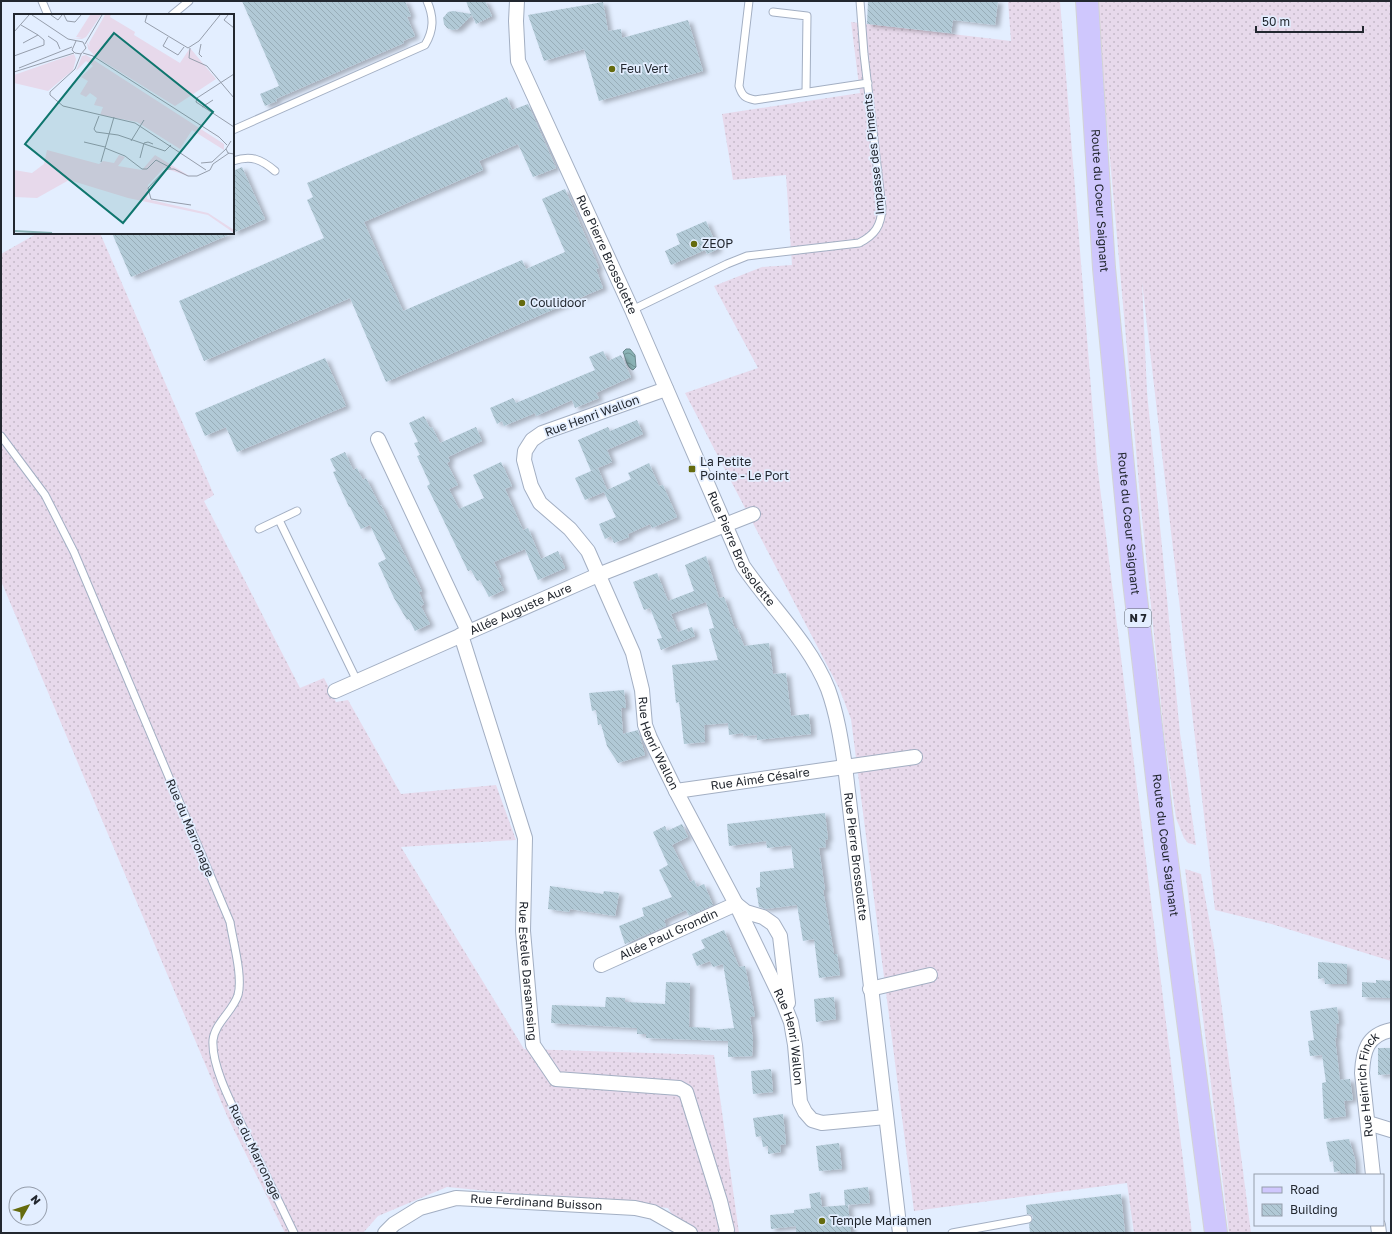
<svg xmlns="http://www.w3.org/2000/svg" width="1392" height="1234" font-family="'Golos Text',sans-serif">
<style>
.grass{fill:url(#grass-dots)}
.water{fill:url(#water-waves);stroke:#6b898e}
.building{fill:url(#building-back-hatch);filter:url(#shadow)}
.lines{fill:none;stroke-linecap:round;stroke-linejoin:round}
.service-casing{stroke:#a3afc3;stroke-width:9}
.minor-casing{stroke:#a3afc3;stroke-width:16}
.primary-casing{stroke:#d3d4d5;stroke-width:24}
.service{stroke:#fff;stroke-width:7}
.minor{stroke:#fff;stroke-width:14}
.primary{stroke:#cfc7fd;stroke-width:22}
.poi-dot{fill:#656b0e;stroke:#e3eeff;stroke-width:1.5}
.labels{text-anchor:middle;stroke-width:3.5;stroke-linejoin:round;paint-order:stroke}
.shield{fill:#e3eeff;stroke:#5c636d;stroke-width:1}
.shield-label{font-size:11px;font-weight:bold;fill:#22272f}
.poi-label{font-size:12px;fill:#22272f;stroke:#e3eeff;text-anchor:start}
.street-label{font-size:12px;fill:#22272f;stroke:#e3eeff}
.inset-river{fill:none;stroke:#8ab3b6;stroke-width:2}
.inset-road{fill:none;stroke:#969eac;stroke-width:1}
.view{fill:#0f766e;fill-opacity:0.15;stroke:#0f766e;stroke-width:2}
.inset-edge{fill:none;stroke:#22272f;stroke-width:2}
</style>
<defs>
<pattern id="grass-dots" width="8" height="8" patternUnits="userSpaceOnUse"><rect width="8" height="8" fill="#e7d9eb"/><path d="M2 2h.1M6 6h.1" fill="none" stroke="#c6baca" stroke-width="1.8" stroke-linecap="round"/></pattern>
<pattern id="water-waves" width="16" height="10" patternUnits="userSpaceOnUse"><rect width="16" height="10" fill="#8ab3b6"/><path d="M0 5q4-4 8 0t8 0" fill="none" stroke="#709294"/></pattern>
<pattern id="building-back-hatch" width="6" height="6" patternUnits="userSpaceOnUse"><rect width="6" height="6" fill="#b1c9d6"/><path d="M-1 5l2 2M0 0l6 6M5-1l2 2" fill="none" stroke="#98adb8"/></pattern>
<filter id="shadow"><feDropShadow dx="4.5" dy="2.5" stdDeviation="2" flood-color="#0004"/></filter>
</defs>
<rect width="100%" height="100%" fill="#e3eeff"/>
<!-- grass -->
<g class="grass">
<path d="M 1008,1 L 1060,1 L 1097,463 L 1192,1233 L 1134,1233 L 1127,1183 L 914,1211 L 851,719 L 839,688 L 685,393 L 758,368 L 714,286 L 762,267 L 792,265 L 786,175 L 733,180 L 722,114 L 860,93 L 851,22 L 1011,41 Z"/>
<path d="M 1097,1 L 1391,1 L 1391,961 L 1268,923 L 1215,910 L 1142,282 L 1147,392 L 1180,733 L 1196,845 L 1188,843 L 1184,838 L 1176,818 L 1164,733 L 1141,507 L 1097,12 Z"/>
<path d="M 38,233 L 100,233 L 214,495 L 204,501 L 300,688 L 324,678 L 336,702 L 348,700 L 401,794 L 496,785 L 516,840 L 401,847 L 524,1049 L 714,1055 L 739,1233 L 684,1233 L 668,1208 L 447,1187 L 378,1216 L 363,1233 L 285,1233 L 228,1118 L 1,581 L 1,254 Z"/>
<path d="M 1185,869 L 1201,874 L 1214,947 L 1251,1233 L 1229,1233 Z"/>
</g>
<!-- water -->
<path class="water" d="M 626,349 L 630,349 L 635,355 L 636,367 L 633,370 C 626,367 626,358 623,352 Z"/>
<!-- building -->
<g class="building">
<path d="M 242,1 L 405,1 L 411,16 L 407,17 L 415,36 L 403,41 L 404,43 L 276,99 L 277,101 L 265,106 L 260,94 L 279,86 Z"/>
<path d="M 466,1 L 485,1 L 492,16 L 476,24 L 472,15 L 458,29 L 452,30 L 447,28 L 444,24 L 443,18 L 448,12 L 453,11 L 471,14 Z"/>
<path d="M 868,1 L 998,1 L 995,25 L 953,20 L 951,33 L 867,24 Z"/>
<path d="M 603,2 L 608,31 L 621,29 L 622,38 L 688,20 L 703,71 L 599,101 L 584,49 L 544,61 L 528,15 Z"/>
<path d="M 507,97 L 512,110 L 528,104 L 556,168 L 533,177 L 518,144 L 479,161 L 483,170 L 364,222 L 403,311 L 522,260 L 526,269 L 565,252 L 542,199 L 565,189 L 599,268 L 596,269 L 603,288 L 386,382 L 350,298 L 204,361 L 179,301 L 324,238 L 307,200 L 313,197 L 307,183 Z"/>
<path d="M 242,167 L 265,219 L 233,233 L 233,171 Z"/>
<path d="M 706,221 L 718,249 L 707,254 L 705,250 L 671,265 L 665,251 L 680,244 L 676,234 Z"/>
<path d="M 112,233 L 233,233 L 131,277 Z"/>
<path d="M 603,351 L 608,361 L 621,355 L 631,377 L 596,393 L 599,398 L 575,408 L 572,400 L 536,416 L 535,413 L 504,426 L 502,421 L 497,424 L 490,408 L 513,398 L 516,403 L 595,370 L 589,357 Z"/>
<path d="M 325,358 L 346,406 L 237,452 L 226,427 L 205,436 L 195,413 Z"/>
<path d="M 424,416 L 430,428 L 432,427 L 440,443 L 476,427 L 482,441 L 448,457 L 450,461 L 447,463 L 458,485 L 449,489 L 459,509 L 484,498 L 473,475 L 501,462 L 512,486 L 505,489 L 523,530 L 528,528 L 541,559 L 558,551 L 565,568 L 538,580 L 525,549 L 494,562 L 501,577 L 498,578 L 504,590 L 489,597 L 480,580 L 477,581 L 471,570 L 468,571 L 427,486 L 430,484 L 417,456 L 420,455 L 414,443 L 418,442 L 409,423 Z"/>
<path d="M 637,420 L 643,434 L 607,450 L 612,462 L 591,471 L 578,440 L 608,427 L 610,431 Z"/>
<path d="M 345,452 L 353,470 L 357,468 L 363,480 L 366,478 L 380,506 L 381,505 L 422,591 L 419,592 L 424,604 L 421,606 L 430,624 L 415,631 L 409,619 L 407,620 L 394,598 L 378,563 L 386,559 L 370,525 L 361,529 L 350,507 L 349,507 L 333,472 L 336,471 L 330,459 Z"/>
<path d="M 649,463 L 659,486 L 663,485 L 677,517 L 652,528 L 650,524 L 628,534 L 629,537 L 614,543 L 611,536 L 605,539 L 599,524 L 616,517 L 604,492 L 585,500 L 575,478 L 598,468 L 607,490 L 631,479 L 628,473 Z"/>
<path d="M 706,556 L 719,598 L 724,597 L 735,629 L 737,628 L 744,646 L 769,643 L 773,674 L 786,673 L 791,716 L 809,714 L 811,734 L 757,740 L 757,735 L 744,736 L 743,733 L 729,735 L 728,723 L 704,725 L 705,742 L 684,744 L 679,702 L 676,703 L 672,665 L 718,660 L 709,629 L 714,628 L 713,624 L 706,602 L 671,614 L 678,632 L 692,627 L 695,636 L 661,650 L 657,639 L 662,638 L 650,608 L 644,610 L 633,582 L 657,573 L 668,601 L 694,591 L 685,565 Z"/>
<path d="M 624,690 L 626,708 L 621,708 L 623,734 L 638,730 L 645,755 L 618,763 L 607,746 L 601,724 L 598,725 L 596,710 L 592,711 L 589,693 Z"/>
<path d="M 825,813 L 828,839 L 825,840 L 826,847 L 819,848 L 825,890 L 823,890 L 834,954 L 837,954 L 840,975 L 819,978 L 814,939 L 803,941 L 797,905 L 766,909 L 759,907 L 756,888 L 760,887 L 760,872 L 794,868 L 791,845 L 767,848 L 766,841 L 729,846 L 727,824 Z"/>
<path d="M 682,824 L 688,837 L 672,845 L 690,882 L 694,880 L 697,887 L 704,884 L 713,905 L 689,916 L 686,910 L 664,920 L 666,926 L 625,944 L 619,926 L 644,916 L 642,908 L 672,897 L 659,870 L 668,865 L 653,832 L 665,826 L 667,831 Z"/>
<path d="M 550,886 L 603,894 L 604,891 L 619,893 L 615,916 L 570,909 L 569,912 L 548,909 Z"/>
<path d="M 724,930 L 739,967 L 745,966 L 755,1016 L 750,1017 L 753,1039 L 752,1056 L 728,1057 L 728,1041 L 646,1038 L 646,1034 L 637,1034 L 637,1028 L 551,1023 L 552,1005 L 605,1007 L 606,997 L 625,998 L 625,1002 L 665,1004 L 666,982 L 690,983 L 689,1027 L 710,1028 L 710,1030 L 734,1028 L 723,964 L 713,967 L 710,961 L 697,966 L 692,954 L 705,948 L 701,940 Z"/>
<path d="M 1318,962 L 1347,964 L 1347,984 L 1325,984 L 1324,978 L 1318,979 Z"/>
<path d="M 1376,980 L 1391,981 L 1391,998 L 1362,997 L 1362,982 L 1376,983 Z"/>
<path d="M 834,997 L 836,1019 L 816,1022 L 814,999 Z"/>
<path d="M 1337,1007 L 1339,1023 L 1336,1024 L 1337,1037 L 1335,1038 L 1340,1080 L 1350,1079 L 1353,1100 L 1344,1101 L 1346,1116 L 1324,1119 L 1322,1083 L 1326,1082 L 1322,1055 L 1310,1056 L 1308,1041 L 1314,1040 L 1310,1011 Z"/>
<path d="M 1378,1048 L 1391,1048 L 1391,1074 L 1378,1075 Z"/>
<path d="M 771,1069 L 773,1092 L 753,1094 L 751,1071 Z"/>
<path d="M 783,1114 L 786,1144 L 780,1145 L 781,1152 L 768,1154 L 768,1146 L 763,1147 L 761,1136 L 756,1137 L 753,1118 Z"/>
<path d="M 1349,1139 L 1355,1159 L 1356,1175 L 1341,1175 L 1340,1171 L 1334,1172 L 1333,1161 L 1330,1162 L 1326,1142 Z"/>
<path d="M 839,1143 L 842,1169 L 819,1171 L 816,1146 Z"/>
<path d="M 868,1187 L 870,1203 L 845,1205 L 844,1190 Z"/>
<path d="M 820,1192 L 822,1207 L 848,1205 L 851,1233 L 796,1233 L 796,1226 L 771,1229 L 770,1215 L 794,1213 L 794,1210 L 811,1208 L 809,1194 Z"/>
<path d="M 1121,1194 L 1125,1233 L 1030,1233 L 1029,1224 L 1033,1218 L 1032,1215 L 1027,1214 L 1026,1205 Z"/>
</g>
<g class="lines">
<!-- service casing -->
<g class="service-casing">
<g id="service">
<path d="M 42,1 L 48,15"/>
<path d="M 749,1 L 739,86 C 742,96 745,98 755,100 L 868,83"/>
<path d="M 773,12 L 807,16 L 806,92"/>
<path d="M 172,15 L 189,1"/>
<path d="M 233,130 L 425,45 C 434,30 434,17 427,1"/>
<path d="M 233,161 C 251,155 261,159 275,171"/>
<path d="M 632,310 L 727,264 L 747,256 L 859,243 C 875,235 881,226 882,208 L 864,54 L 860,1"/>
<path d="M 1,436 L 45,495 L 74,552 L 230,922 C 233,942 243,976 238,995 C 233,1011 215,1023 213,1040 C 211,1069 237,1114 249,1140 C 264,1171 279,1202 294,1233"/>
<path d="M 279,520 L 357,681"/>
<path d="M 259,529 L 297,511"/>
<path d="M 952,1233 L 1028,1219"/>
</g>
</g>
<!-- minor casing -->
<g class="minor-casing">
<g id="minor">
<path id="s1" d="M 517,1 L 516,21 L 518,61 L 632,310 L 743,566 C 771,607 809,642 828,689 C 837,714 841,740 845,766 L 900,1233"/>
<path id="s2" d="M 666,389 L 542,433 L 532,440 L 525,451 L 524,460 L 531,486 L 540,503 L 570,529 L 588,551 L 633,653 L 642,690 L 645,725 L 650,738 L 676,791 L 736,904 L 783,1002 L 791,1022 L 795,1045 L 800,1102 L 805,1112 L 812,1120 L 822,1123 L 886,1117"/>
<path d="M 378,439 L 468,631"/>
<path id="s3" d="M 461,635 L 525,838 L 523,931 L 533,1045 L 556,1079 L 679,1088 L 686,1092 L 720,1201 L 727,1230 L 726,1233"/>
<path id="s4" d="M 335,691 L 598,575 L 753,514"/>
<path id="s5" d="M 676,791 L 915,757"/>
<path id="s6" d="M 601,965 L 736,904 L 746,912 L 763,917 L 773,924 L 780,936 L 788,1003"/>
<path d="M 870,989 L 930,975"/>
<path d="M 1368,1123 L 1391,1130"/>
<path id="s7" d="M 1373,1175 L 1362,1073 C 1363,1051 1367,1035 1391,1030"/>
<path d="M 1378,1225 L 1379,1233"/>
<path id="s8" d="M 385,1233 L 394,1224 L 420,1208 L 456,1198 L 635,1208 L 653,1212 L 690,1233"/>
</g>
</g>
<!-- primary casing -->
<g class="primary-casing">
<g id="primary">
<path id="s9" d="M 1087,1 L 1104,268 L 1134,581 L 1165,846 L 1216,1233"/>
</g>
</g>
<!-- service -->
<use href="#service" class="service"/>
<!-- minor -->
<use href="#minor" class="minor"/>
<!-- primary -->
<use href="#primary" class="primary"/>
</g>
<!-- markers -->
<g class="poi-dot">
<circle cx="612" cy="69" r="4"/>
<circle cx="694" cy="244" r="4"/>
<circle cx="522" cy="303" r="4"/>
<rect x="688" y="465" width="8" height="8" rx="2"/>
<circle cx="822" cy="1221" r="4"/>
</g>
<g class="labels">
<!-- shield labels -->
<rect class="shield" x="1125" y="609" width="26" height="18" rx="3"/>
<g class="shield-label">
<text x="1138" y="622">N 7</text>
</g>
<!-- poi labels -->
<g class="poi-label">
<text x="620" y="73">Feu Vert</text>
<text x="702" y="248">ZEOP</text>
<text x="530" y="307">Coulidoor</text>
<text x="700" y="466">La Petite<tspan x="700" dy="14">Pointe - Le Port</tspan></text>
<text x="830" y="1225">Temple Mariamen</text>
</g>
<!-- street labels -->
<g class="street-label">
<text transform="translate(874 154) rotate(-96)" y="4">Impasse des Piments</text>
<text dy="4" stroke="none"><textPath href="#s9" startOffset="200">Route du Coeur Saignant</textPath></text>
<text dy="4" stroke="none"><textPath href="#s1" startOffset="273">Rue Pierre Brossolette</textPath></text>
<text transform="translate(592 416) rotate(-20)" y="4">Rue Henri Wallon</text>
<text dy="4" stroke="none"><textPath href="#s9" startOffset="524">Route du Coeur Saignant</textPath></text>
<text dy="4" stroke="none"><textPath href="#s1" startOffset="597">Rue Pierre Brossolette</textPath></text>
<text dy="4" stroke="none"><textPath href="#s4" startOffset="203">Allée Auguste Aure</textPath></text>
<text dy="4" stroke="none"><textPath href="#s2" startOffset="486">Rue Henri Wallon</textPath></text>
<text dy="4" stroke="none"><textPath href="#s5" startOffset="85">Rue Aimé Césaire</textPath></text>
<text transform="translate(190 828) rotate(67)" y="4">Rue du Marronage</text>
<text dy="4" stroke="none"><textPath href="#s9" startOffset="848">Route du Coeur Saignant</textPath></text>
<text dy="4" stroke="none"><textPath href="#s1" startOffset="933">Rue Pierre Brossolette</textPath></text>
<text dy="4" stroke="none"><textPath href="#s6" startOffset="74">Allée Paul Grondin</textPath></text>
<text dy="4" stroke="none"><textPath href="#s3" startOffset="346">Rue Estelle Darsanesing</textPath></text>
<text dy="4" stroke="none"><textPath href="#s2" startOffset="810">Rue Henri Wallon</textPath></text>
<text dy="4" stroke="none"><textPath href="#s7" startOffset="92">Rue Heinrich Finck</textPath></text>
<text transform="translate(255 1152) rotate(64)" y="4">Rue du Marronage</text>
<text dy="4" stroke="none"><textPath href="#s8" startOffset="161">Rue Ferdinand Buisson</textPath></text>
</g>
</g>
<!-- overview -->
<g transform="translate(14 14)">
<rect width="220" height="220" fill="#e3eeff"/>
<path d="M 76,1 L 87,1 L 72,23 L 68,25 L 58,25 L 68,24 L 62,23 ZM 91,1 L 97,1 L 96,3 L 121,18 L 120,21 L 166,49 L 176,34 L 202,65 L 161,92 L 82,43 L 74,35 L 73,28 L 76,33 L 75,29 ZM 60,40 L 62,45 L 59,56 L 34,77 L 0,69 L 0,61 ZM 72,41 L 210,130 L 210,136 L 178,116 L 166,135 L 123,108 L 86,101 L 89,93 L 80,91 L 83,84 L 76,79 L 72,83 L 66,80 L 74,67 L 67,63 L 79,52 L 72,47 L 62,57 L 68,42 ZM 33,136 L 85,150 L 89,147 L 100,149 L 105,141 L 111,143 L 104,152 L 128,156 L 141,141 L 177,163 L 150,154 L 134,171 L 133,185 L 194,199 L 220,216 L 220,219 L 194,201 L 114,184 L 55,166 L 23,184 L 0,183 L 0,156 L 18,159 L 30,150 Z" fill="#e7d9eb"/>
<path class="inset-river" d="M 0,217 L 38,219"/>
<path class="inset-road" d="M 18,1 L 54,25 L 69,28 L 72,34 L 67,40 L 61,39 L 58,36 L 62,27M 37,1 L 44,6 L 48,1M 50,1 L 53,7 L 61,8 L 67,1M 133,1 L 131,8 L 174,34 L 185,27 L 206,1M 214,1 L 210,6 L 220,14M 0,18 L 15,1M 34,22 L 43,28 L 46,35M 154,23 L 149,32 L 164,41 L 170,33M 9,29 L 24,21M 71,30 L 88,1M 187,30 L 185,40 L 188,43M 176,34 L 175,44 L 193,52 L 220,84M 69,39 L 79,42 L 205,123 L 213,131M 67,40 L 61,55 L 36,78 L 36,81 L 49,92 L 121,109 L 192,156M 0,42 L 30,31 L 30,26 L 24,21 L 7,11M 5,54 L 58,33M 0,58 L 60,39M 220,60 L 183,84 L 182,88 L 220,113M 188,93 L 199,86M 85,102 L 80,115 L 82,118 L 104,121 L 151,137 L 157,131M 117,127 L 130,106M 217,127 L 212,135 L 214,139 L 220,140M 70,128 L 91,133M 91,134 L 111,142 L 128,155 L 133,155 L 142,146 L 157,154M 126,144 L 130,129 L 134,128 L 139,130M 87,148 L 100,103M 187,149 L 198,148 L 212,135M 177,191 L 137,185 L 134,174 L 152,155 L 160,155 L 174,162 L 183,162 L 196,156 L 199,150 L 215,139"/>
<path class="view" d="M 100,19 L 199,98 L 109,209 L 11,130 Z"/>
<rect width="220" height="220" class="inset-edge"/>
</g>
<!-- border -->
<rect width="1392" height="1234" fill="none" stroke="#22272f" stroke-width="4"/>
<!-- legend -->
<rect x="1254" y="1174" width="130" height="52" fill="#e3eeff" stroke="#969eac"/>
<rect x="1262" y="1187" width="20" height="6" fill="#cfc7fd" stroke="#969eac"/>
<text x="1290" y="1194" font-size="12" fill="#22272f">Road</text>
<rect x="1262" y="1204" width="20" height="12" fill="url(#building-back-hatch)" stroke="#969eac"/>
<text x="1290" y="1214" font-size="12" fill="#22272f">Building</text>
<!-- north arrow -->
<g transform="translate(28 1206) rotate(51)"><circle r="19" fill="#e3eeff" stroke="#969eac"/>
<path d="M0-3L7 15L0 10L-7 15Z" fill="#656b0e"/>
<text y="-6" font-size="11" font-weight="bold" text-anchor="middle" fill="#22272f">N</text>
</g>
<!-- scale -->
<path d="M1256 26v6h107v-6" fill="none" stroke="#22272f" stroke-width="2"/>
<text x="1262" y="26" font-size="12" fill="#22272f" stroke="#e3eeff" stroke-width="3" paint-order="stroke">50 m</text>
</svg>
